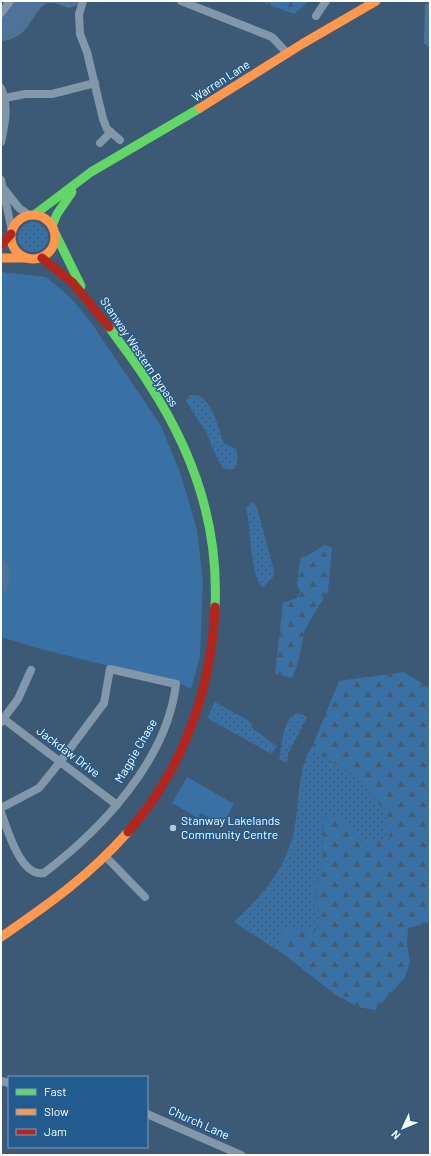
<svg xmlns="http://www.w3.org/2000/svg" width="431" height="1156" font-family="Barlow,sans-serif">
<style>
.grass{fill:url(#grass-dots)}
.forest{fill:url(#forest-firs)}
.green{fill:#3971a5}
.water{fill:#4e7398}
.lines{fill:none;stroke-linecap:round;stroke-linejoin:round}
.street{stroke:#8397aa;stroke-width:8}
.fast{stroke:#63d668;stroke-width:9}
.slow{stroke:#ff974d;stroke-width:9}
.jam{stroke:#b3261e;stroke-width:9}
.poi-dot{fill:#bbc5cf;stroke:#245b8f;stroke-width:1.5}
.labels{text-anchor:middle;stroke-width:3;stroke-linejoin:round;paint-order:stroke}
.street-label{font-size:12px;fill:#fff;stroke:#245b8f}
.poi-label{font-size:12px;fill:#fff;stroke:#245b8f;text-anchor:start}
</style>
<defs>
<pattern id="grass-dots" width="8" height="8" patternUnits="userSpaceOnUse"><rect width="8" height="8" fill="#3971a5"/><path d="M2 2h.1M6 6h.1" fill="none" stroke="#445b70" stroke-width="1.8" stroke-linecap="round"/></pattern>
<pattern id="forest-firs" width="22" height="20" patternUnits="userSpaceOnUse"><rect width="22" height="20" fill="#3971a5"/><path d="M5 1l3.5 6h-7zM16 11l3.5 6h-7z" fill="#445b70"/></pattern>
</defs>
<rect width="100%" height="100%" fill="#3c5a76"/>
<!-- grass -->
<g class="grass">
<circle cx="33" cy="237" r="15"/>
<path d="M 190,395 C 193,396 197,395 199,396 C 213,402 219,431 224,443 L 236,449 C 239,460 239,473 224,469 L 217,458 L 206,432 L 186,401 Z"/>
<path d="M 252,502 L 255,504 L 258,511 L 274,571 L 273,577 L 263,587 C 250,579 251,524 246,508 Z"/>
<path d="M 215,702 L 251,722 L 252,728 L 277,746 L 272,753 L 268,752 L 207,718 Z"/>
<path d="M 298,713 L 307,717 L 288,754 L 288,760 L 285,762 L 279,759 C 283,745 281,719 298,713 Z"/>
<path d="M 313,745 L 319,754 L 359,778 L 390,819 L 390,839 L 366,846 L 337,816 L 324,818 C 323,832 324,848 322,862 C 318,887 312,894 321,920 L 312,934 L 280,943 L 286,956 L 234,922 C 261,897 287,867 294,831 C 299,807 298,763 313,745 Z"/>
</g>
<!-- forest -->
<g class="forest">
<path d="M 259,1 L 309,1 L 294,14 Z"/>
<path d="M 325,545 L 332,548 L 328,591 L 305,629 L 298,663 L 292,678 L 275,674 L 283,603 L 297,598 L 300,592 L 297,584 L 301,555 L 305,557 Z"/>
<path d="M 404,672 L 430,688 L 430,922 L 408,928 L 407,943 L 410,962 L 404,979 L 375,1010 L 358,1007 L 336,995 L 286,956 L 280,943 L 286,931 L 300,927 L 313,934 L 321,920 C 312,892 318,889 322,862 C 324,848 323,832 324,818 L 337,816 L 366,846 L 390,839 L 390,819 L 359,778 L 319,754 L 313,745 L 339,681 Z"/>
</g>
<!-- green -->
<g class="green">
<path d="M 1,272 L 46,277 L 70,297 L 90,321 L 161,426 L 181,475 L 197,530 L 203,581 L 200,656 L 191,689 L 181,684 L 41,649 L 1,637 Z"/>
<path d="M 187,777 L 234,804 L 222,825 L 201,813 L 198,818 L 172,803 Z"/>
</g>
<!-- water -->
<g class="water">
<path d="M 12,1 L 79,1 L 77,5 L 70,8 L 54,3 L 46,3 C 26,21 32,35 1,42 L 1,15 Z"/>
<path d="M 430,2 L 430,48 L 424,43 L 425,4 Z"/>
<path d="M 1,556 C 14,568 13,585 1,597 Z"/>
</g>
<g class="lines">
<!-- street -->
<g class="street">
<path d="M 83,1 L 79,14 L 80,34 L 87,52 L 103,119 L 107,129 L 120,140"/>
<path d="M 181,1 L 272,37 L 287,53"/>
<path d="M 1,13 L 10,1"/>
<path d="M 316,16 L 326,1"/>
<path d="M 1,88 C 9,107 5,123 1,142"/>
<path d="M 5,98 L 25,94 L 52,94 L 95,83"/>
<path d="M 100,143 L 111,132"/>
<path d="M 1,180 L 12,231"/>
<path d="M 4,189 L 19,208 L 29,215"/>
<path d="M 1,717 L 117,805"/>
<path d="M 1,722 L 18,699 L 31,670"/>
<path d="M 1,808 L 39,788 L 60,762 L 104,703 L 110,669 L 176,684 C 167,760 103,828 44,873 C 21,878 7,829 1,812"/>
<path d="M 106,857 L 145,897"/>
<path d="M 1,1081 L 9,1083"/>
<path d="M 147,1114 L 241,1155"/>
</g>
<!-- fast -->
<g class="fast">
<path d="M 34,215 L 91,172 L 200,108"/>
<path d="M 52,226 L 57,214 L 72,192"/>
<path d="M 56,235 L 81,286"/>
<path d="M 109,327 C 122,346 137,364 149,384 C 193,451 219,526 215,607"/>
</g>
<!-- slow -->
<g class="slow">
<path d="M 200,108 L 302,44 L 376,1"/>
<circle cx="33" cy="237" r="22"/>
<path d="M 1,258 L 24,258"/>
<path d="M 1,937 C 49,904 89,876 128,832"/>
</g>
<!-- jam -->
<g class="jam">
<path d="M 1,245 L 11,234"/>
<path d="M 42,258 L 73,283 L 109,327"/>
<path d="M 128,832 C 183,770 212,688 215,607"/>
</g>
</g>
<!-- markers -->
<circle class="poi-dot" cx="173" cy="828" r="4"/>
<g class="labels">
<!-- street labels -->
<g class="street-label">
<text transform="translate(221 81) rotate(-33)" y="4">Warren Lane</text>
<text transform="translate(139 352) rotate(56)" y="4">Stanway Western Bypass</text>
<text transform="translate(136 751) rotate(-60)" y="4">Magpie Chase</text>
<text transform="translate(68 752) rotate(37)" y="4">Jackdaw Drive</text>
<text transform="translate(199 1123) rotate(24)" y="4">Church Lane</text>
</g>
<!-- poi labels -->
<g class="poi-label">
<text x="181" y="825">Stanway Lakelands<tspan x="181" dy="14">Community Centre</tspan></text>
</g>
</g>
<!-- border -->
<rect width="431" height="1156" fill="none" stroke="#ffffff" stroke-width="4"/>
<!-- legend -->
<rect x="8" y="1076" width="140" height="72" fill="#245b8f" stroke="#7c9dbc"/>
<rect x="16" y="1089" width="20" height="6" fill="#63d668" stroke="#7c9dbc"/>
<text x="44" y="1096" font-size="12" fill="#ffffff">Fast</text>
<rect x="16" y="1109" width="20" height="6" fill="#ff974d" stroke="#7c9dbc"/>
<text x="44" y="1116" font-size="12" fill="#ffffff">Slow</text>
<rect x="16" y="1129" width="20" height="6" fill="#b3261e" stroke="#7c9dbc"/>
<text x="44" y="1136" font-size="12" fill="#ffffff">Jam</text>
<!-- north arrow -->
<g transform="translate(403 1128) rotate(226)" stroke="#245b8f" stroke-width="3" paint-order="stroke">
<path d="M0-3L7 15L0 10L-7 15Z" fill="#ffffff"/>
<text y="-6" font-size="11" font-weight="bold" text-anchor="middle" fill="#ffffff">N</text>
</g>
</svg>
